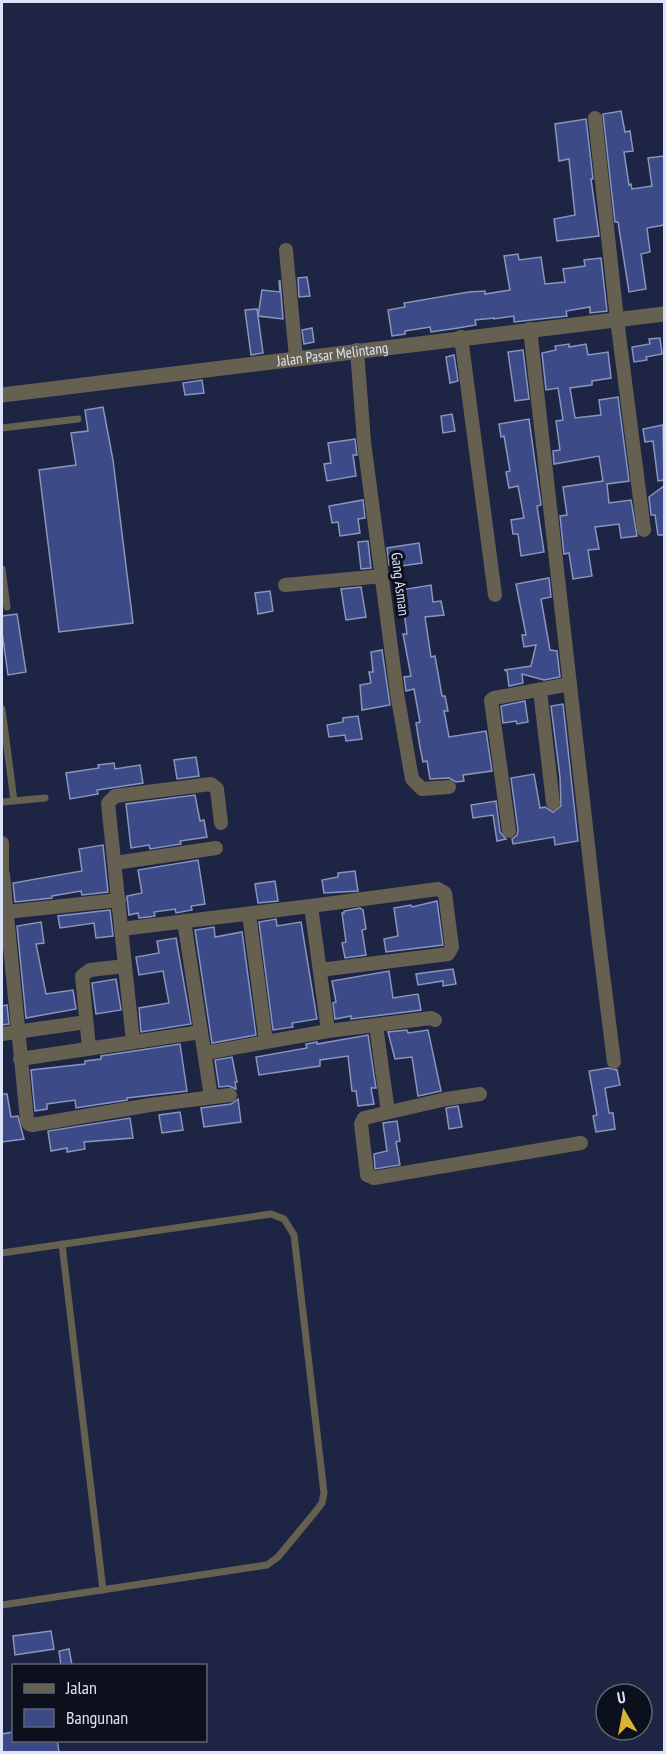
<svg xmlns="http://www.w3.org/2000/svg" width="666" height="1754" font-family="'PT Sans Narrow',sans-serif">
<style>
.building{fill:#3d4a88;stroke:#8a95bb;stroke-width:1.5}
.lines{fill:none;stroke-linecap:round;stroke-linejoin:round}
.service{stroke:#656050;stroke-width:7}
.minor{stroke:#656050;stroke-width:14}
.tertiary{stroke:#656050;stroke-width:15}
.labels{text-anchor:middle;stroke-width:6;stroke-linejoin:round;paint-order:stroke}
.street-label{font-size:15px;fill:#dce2f7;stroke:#0c101d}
</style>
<rect width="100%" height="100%" fill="#1e2544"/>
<!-- building -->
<g class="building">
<path d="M 621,111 L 625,132 L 630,131 L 633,151 L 624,152 L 629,185 L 631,184 L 632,189 L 652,186 L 648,158 L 664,156 L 664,225 L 647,228 L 650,252 L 641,254 L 646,289 L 629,292 L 618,222 L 615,222 L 603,114 Z"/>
<path d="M 586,119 L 593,179 L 591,179 L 599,236 L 557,241 L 554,219 L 575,215 L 569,159 L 559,161 L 555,124 Z"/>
<path d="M 518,254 L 519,260 L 541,257 L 545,284 L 565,282 L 563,269 L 585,266 L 584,260 L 601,258 L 607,311 L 590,313 L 590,307 L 566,311 L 567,316 L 514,322 L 514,316 L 494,319 L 494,318 L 475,320 L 476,325 L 458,328 L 431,332 L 430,327 L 405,331 L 405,334 L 392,336 L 388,310 L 405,307 L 404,303 L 469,292 L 485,291 L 485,294 L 510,290 L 504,256 Z"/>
<path d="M 307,277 L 310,296 L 299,297 L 298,278 Z"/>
<path d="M 279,281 L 280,281 L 283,319 L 258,316 L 262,290 L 280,292 Z"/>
<path d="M 257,309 L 263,353 L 251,355 L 245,310 Z"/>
<path d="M 312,328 L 314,342 L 304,344 L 302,330 Z"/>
<path d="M 660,338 L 662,354 L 646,357 L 647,360 L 634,362 L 632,347 L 650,344 L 649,339 Z"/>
<path d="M 569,344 L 569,347 L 586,344 L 588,355 L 608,352 L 611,378 L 592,381 L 592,385 L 570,388 L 575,418 L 601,415 L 599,400 L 618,397 L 629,481 L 607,484 L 609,503 L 631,500 L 637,536 L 621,538 L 619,524 L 595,527 L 599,549 L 588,550 L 592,576 L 573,579 L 569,553 L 564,554 L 560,516 L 567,515 L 563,487 L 603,481 L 599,456 L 554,464 L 553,451 L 560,450 L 556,421 L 563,420 L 558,388 L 546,390 L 542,353 L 556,350 L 555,346 Z"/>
<path d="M 523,350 L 529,399 L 515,401 L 508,352 Z"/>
<path d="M 454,355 L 458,381 L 450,383 L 446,357 Z"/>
<path d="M 202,380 L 204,393 L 185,395 L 183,383 Z"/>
<path d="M 103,407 L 113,460 L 133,623 L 59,632 L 39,470 L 76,465 L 71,433 L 88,431 L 85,410 Z"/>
<path d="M 452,414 L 455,431 L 443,433 L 441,416 Z"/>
<path d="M 529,419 L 541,505 L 537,506 L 544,552 L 521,556 L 518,534 L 513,534 L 511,520 L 524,518 L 518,486 L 509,488 L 506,472 L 510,471 L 504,436 L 501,437 L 499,424 Z"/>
<path d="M 663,425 L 664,480 L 658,481 L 653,441 L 645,442 L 643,429 Z"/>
<path d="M 355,439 L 357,455 L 353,455 L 356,476 L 327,481 L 324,464 L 331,463 L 328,443 Z"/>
<path d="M 664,486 L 664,535 L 658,535 L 655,515 L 651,515 L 649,497 Z"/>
<path d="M 363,500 L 365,518 L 358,519 L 360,533 L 340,536 L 338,522 L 332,523 L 329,506 Z"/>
<path d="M 368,541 L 371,568 L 361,569 L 358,542 Z"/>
<path d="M 419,543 L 422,563 L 394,567 L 393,565 L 389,565 L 387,548 Z"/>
<path d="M 549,578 L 551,597 L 541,599 L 550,650 L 557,651 L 560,677 L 544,680 L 522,674 L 523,683 L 509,686 L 507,671 L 504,670 L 531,666 L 536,645 L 524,647 L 522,635 L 526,635 L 516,584 Z"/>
<path d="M 431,585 L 433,602 L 441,601 L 444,615 L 425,617 L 431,657 L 435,656 L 442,696 L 445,696 L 448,711 L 444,711 L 449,737 L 486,731 L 492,771 L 463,775 L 464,781 L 456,782 L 449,778 L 430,779 L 427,761 L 423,762 L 420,747 L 416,723 L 420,722 L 414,689 L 406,691 L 404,677 L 411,676 L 403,634 L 407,634 L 401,590 Z"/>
<path d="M 361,587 L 366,617 L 346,620 L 341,589 Z"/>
<path d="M 270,591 L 273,611 L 258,614 L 255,593 Z"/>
<path d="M 17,614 L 26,672 L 8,675 L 2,632 L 2,616 Z"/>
<path d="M 382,650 L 390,705 L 362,710 L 360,685 L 371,683 L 369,672 L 373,672 L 371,652 Z"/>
<path d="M 525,701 L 528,722 L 517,724 L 516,721 L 503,723 L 501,706 Z"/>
<path d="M 563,704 L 578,841 L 555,845 L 554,837 L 513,844 L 512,839 L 517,835 L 518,830 L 511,778 L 534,774 L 540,808 L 545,807 L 553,812 L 561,806 L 560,777 L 551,706 Z"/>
<path d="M 358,716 L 362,739 L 346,741 L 345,735 L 329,737 L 327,725 L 343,722 L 343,718 Z"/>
<path d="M 196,757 L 199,776 L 177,779 L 174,760 Z"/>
<path d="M 114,763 L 115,769 L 140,765 L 143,783 L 97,790 L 98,794 L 70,799 L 66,773 L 99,768 L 98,765 Z"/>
<path d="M 195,795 L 200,821 L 204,820 L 207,837 L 180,841 L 181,844 L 150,849 L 149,845 L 131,848 L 126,804 Z"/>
<path d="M 496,801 L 500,832 L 506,839 L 497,841 L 493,815 L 473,818 L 471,805 Z"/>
<path d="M 103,845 L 108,892 L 82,895 L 81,891 L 52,896 L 52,898 L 15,902 L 13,883 L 82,871 L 79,849 Z"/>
<path d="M 198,860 L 205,904 L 191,906 L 192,910 L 176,913 L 175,909 L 154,912 L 155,916 L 148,917 L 139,918 L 138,913 L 129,915 L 127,896 L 142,893 L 138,870 Z"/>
<path d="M 355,871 L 358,891 L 324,893 L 322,880 L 338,877 L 338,873 Z"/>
<path d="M 275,881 L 278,901 L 258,903 L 255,884 Z"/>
<path d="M 437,901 L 443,945 L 386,952 L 384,939 L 398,936 L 394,908 L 411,905 L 412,907 Z"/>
<path d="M 360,908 L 363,910 L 366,929 L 362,930 L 366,955 L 345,958 L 342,943 L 346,942 L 342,913 L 344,913 L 344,911 Z"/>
<path d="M 110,910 L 113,936 L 96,938 L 94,923 L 60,928 L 58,916 Z"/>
<path d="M 276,919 L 277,926 L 301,922 L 317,1019 L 292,1023 L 293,1027 L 273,1030 L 259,922 Z"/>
<path d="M 41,922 L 44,943 L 36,944 L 46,994 L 73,990 L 76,1009 L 26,1018 L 17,926 Z"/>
<path d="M 214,927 L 215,937 L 242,932 L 256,1035 L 212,1043 L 195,930 Z"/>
<path d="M 176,938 L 191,1024 L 141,1032 L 139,1008 L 169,1003 L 163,971 L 139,975 L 136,957 L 159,953 L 157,941 Z"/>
<path d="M 453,969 L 456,984 L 443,986 L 443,981 L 418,985 L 416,974 Z"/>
<path d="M 389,971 L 393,998 L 418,994 L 421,1010 L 351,1019 L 351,1016 L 335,1019 L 333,1003 L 336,1002 L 332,981 Z"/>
<path d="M 116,979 L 121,1010 L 96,1014 L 92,983 Z"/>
<path d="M 7,1005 L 9,1024 L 2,1025 L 2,1006 Z"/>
<path d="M 407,1030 L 408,1033 L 428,1030 L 441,1091 L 418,1096 L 412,1057 L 395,1059 L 388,1032 Z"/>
<path d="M 368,1035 L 376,1088 L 371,1088 L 374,1104 L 358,1106 L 356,1091 L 352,1091 L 348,1056 L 320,1060 L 320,1066 L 259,1075 L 256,1057 L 307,1048 L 306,1044 L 317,1042 L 317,1044 Z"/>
<path d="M 180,1044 L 187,1091 L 127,1098 L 127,1100 L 76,1108 L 75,1100 L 47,1104 L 47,1109 L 35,1111 L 31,1070 L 85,1064 L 85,1061 L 101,1059 L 101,1056 Z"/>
<path d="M 232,1057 L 237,1082 L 235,1082 L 236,1089 L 229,1086 L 219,1087 L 215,1060 Z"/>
<path d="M 608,1068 L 617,1070 L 620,1085 L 605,1088 L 609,1113 L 613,1113 L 615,1129 L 596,1132 L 593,1116 L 597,1115 L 589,1071 Z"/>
<path d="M 2,1094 L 7,1094 L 11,1117 L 18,1116 L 24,1139 L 2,1142 Z"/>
<path d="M 238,1099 L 241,1122 L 204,1127 L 201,1108 L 231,1104 Z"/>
<path d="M 458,1106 L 462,1127 L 449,1129 L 446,1108 Z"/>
<path d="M 180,1112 L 183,1130 L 162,1133 L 159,1115 Z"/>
<path d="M 130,1118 L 133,1138 L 84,1142 L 85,1149 L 67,1152 L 67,1148 L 51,1151 L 48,1131 Z"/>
<path d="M 397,1121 L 400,1141 L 396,1142 L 400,1165 L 375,1169 L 374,1154 L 387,1151 L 383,1123 Z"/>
<path d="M 51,1631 L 54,1649 L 15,1655 L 13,1636 Z"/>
<path d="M 69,1649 L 72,1665 L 61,1665 L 59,1651 Z"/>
<path d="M 14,1732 L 14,1740 L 57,1740 L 59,1752 L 2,1752 L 2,1734 Z"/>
</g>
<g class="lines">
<!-- service -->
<g class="service">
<path d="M 2,428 L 78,419"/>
<path d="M 2,569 L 7,607"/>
<path d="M 2,709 L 14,801"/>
<path d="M 2,802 L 45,798"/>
<path d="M 62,1244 L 103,1590"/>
<path d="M 2,1253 L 271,1214 L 284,1219 L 294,1235 L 324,1493 L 322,1503 L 316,1511 L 278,1557 L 267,1565 L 2,1605"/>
</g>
<!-- minor -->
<g class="minor">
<path d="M 595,118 L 617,319 L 644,530"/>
<path d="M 286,250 L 296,358"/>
<path d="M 530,329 L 598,934 L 614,1062"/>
<path d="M 461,337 L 495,595"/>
<path d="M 357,350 L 364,442 L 397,693 L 412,779 L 422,789 L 449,787"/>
<path d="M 285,585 L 383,576"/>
<path d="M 540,690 L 553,803"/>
<path d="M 509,831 L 491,700 L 494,698 L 570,684"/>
<path d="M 2,843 L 2,875"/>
<path d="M 115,863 L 216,848"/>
<path d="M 3,875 L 27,1120 L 29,1124 L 32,1125 L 150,1105 L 230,1095"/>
<path d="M 311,906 L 328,1031"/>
<path d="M 6,912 L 119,900"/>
<path d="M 249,914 L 266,1042"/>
<path d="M 184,921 L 211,1097"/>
<path d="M 121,929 L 311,906 L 438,889 L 445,893 L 452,947 L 448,954 L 320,970"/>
<path d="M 125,966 L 133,1041"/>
<path d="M 376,1026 L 388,1112"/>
<path d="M 2,1034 L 86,1022"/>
<path d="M 89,1048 L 82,976 L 90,970 L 125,966 L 108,803 L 115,796 L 211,784 L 217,789 L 221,823"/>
<path d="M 205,1053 L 328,1031 L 431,1018 L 435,1020"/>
<path d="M 20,1059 L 201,1032"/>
<path d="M 480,1094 L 446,1099 L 364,1118 L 361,1124 L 367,1175 L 374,1178 L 581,1143"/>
</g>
<!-- tertiary -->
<path class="tertiary" id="s1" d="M 2,395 L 664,314"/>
</g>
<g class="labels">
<!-- street labels -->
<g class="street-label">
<text dy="5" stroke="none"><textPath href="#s1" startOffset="333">Jalan Pasar Melintang</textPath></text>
<text transform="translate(400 584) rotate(83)" y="5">Gang Asman</text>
</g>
</g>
<!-- border -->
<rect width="666" height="1754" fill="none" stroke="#dce2f7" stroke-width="6"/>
<!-- legend -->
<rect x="12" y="1664" width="195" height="78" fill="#0c101d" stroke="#5f6474" stroke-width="1.5"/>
<rect x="24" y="1684" width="30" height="9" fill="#656050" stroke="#5f6474" stroke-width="1.5"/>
<text x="66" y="1694" font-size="18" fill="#dce2f7">Jalan</text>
<rect x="24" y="1709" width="30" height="18" fill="#3d4a88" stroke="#5f6474" stroke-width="1.5"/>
<text x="66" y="1724" font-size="18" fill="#dce2f7">Bangunan</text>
<!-- north arrow -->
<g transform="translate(624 1712) rotate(350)"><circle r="28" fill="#0c101d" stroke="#5f6474" stroke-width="1.5"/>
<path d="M0-4.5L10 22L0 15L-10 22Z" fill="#d8b434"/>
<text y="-9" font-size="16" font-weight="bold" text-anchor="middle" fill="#dce2f7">U</text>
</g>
</svg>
